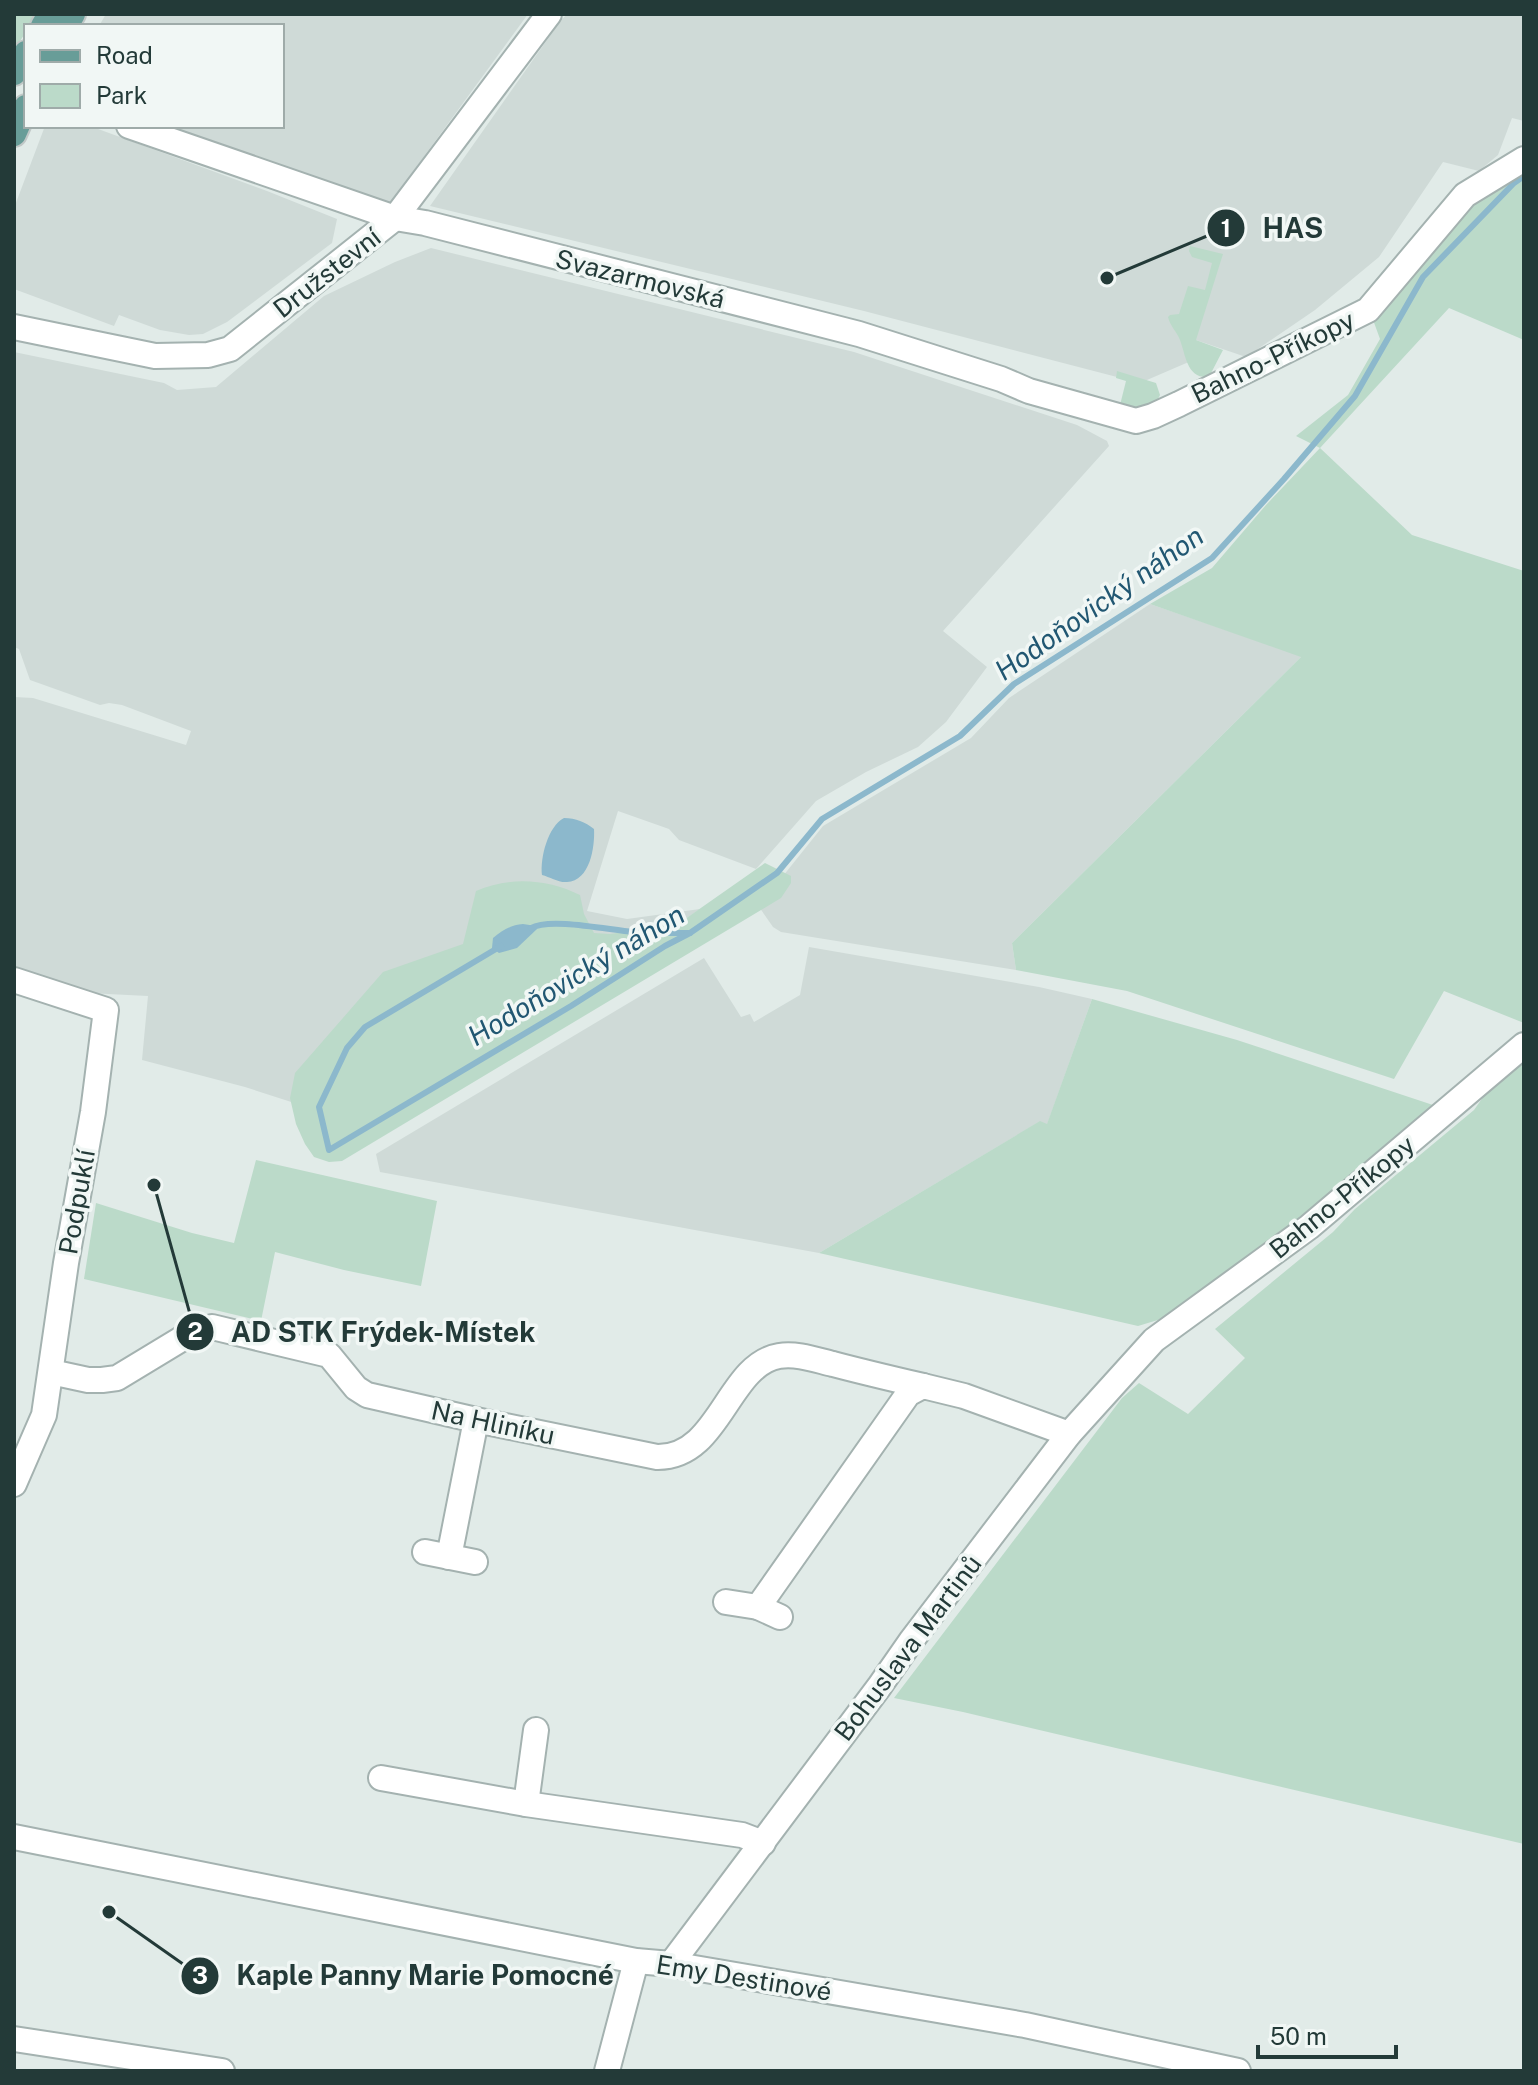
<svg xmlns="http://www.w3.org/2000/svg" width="1538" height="2085" font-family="'Public Sans',sans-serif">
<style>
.built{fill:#cfdad7}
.green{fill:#bbdac9}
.water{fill:#8cb8cc}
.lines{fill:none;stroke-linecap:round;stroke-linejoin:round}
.stream{stroke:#8cb8cc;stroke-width:6}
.minor-casing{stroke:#a4b2b0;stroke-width:28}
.major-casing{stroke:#c1c8c7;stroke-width:28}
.minor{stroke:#fff;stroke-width:24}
.major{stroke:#689d98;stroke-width:24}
.labels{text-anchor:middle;stroke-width:7;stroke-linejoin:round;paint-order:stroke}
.street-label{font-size:26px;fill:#233a38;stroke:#f1f7f5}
.water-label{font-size:28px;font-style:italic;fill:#215772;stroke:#f1f7f5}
.leader{fill:none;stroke:#233a38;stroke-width:3}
.callout-dot{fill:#233a38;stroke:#f1f7f5;stroke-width:3}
.mark-label{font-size:24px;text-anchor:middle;font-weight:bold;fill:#fff}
.callout-label{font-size:28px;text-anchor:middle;font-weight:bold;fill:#233a38;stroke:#f1f7f5;stroke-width:7;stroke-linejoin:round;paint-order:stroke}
</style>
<rect width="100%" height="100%" fill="#e1ebe8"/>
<!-- built -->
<g class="built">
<path d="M 106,14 L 528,14 L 390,203 L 157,126 L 282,126 L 282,26 L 99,26 Z"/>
<path d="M 567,14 L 1524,14 L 1524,121 L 1512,118 L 1498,155 L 1479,171 L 1443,162 L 1379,257 L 1315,310 L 1246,357 L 1196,340 L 1191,361 L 1140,383 L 864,311 L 430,206 L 559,23 Z"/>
<path d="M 45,126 L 90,126 L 267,191 L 337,219 L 332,243 L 227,322 L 203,334 L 189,335 L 160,330 L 119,315 L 114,326 L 14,289 L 14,208 Z"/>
<path d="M 431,248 L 854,352 L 1077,425 L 1107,441 L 1109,446 L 943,631 L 987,667 L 946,722 L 918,747 L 866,772 L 816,801 L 756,869 L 679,840 L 669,829 L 618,811 L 587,911 L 627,919 L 700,909 L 653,941 L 313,1109 L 245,1087 L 142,1060 L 148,996 L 88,993 L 14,970 L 14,697 L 33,698 L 186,745 L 191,731 L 122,705 L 109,703 L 100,705 L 30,680 L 19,649 L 14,647 L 14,352 L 164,383 L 177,390 L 216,387 L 324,296 L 395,262 Z"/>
<path d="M 1150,604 L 1302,656 L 1012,943 L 1016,970 L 781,932 L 773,927 L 757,904 L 783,876 L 823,826 L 971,738 L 1009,698 Z"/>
<path d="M 809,947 L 1039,987 L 1092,999 L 1047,1125 L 1039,1122 L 819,1253 L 380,1172 L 376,1154 L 704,958 L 741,1017 L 750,1014 L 754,1022 L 800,995 Z"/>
</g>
<!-- green -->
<g class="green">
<path d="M 14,14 L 38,14 L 30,26 L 26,26 L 26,32 L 14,50 Z"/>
<path d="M 1524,167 L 1524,340 L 1449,308 L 1320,448 L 1412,535 L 1524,571 L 1524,1023 L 1444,991 L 1394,1079 L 1127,991 L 1016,970 L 1012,943 L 1301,657 L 1150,604 L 1212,568 L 1266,505 L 1320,448 L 1296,436 L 1348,395 L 1380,339 L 1372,317 L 1471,200 Z"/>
<path d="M 1190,246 L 1223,254 L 1196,340 L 1223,350 L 1209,377 C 1187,379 1186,356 1180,340 C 1177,332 1170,326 1168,317 L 1170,315 L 1179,314 L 1188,286 L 1205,290 L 1212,263 L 1192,257 L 1189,251 Z"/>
<path d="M 1117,371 L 1156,383 L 1160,395 L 1157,401 L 1140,408 L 1120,405 L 1126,381 L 1116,378 Z"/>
<path d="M 765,863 L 791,876 L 791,883 L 781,898 L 342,1161 L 329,1162 L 314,1157 L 305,1144 L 296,1124 L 290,1098 L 295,1073 L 383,972 L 463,944 L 476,891 C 510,876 548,879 580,895 L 584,914 L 594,933 L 610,934 L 678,924 Z"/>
<path d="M 1092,999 L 1237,1040 L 1436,1106 L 1297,1223 L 1171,1316 L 1138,1326 L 819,1253 L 1040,1121 L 1047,1124 Z"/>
<path d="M 1524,1039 L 1524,1844 L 963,1712 L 894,1698 L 1122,1398 L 1139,1383 L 1188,1414 L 1245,1358 L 1215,1329 L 1333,1232 L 1355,1209 L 1474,1110 Z"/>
<path d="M 256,1160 L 437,1201 L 421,1286 L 344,1270 L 275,1252 L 261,1321 L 84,1279 L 96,1203 L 192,1233 L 234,1243 Z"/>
</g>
<!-- water -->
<g class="water">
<path d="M 564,818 C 576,818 585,822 594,829 C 595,847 590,881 567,882 C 559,883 550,877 542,875 C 540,858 548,826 564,818 Z"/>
<path d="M 523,924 L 536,926 L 537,929 L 517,948 L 499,953 L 492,948 L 493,938 C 503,930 511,925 523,924 Z"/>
</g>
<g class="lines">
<!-- stream -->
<g class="stream">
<path d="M 531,928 C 550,917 609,930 633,932 C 652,933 671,933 690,933"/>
<path d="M 501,946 L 365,1027 L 347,1048 L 319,1107 L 329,1150 L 571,1006 L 665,946 L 690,933 L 777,873 L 822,819 L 960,736 L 1014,684 L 1212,558 L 1284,479 L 1355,396 L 1423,277 L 1514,183 L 1524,176"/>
</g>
<!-- minor casing -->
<g class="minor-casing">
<g id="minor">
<path d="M 129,126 L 395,218 L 425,223 L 859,334 L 1001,379 L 1029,391 L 1136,421 L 1153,416 L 1179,404 L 1368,310 L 1465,195 L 1524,159"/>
<path d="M 14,327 L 155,356 L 208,355 L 230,349 L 395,218 L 549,14"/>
<path d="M 14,980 L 106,1010 L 93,1112 L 66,1263 L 44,1415 L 14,1484"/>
<path d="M 51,1372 L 88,1380 L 102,1380 L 117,1378 L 188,1335 L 212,1327 L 329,1355 L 356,1388 L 367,1395 L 476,1420 L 657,1457 C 720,1458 727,1365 779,1356 C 797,1353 816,1360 833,1364 C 863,1372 893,1379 923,1386"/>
<path d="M 425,1552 L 475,1562"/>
<path d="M 449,1557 L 476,1420"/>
<path d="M 726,1602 L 758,1607 L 780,1617"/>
<path d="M 758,1607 L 908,1394 L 923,1386 L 964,1396 L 1069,1434"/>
<path d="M 381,1778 L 526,1804 L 742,1835 L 763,1843"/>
<path d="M 526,1804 L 536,1730"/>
<path d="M 14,1837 L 636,1961 L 671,1964 L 1025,2025 L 1238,2071"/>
<path d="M 671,1964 L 879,1687 L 911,1641 L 1069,1434 L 1154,1340 L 1309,1227 L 1524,1045"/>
<path d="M 14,2039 L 222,2071"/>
<path d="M 607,2071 L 636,1961"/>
</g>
</g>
<!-- major casing -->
<g class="major-casing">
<g id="major">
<path d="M 43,26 L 50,14"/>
<path d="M 66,26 L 73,14"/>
<path d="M 14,73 L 26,53"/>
<path d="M 14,134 L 26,107"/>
</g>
</g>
<!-- minor -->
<use href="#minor" class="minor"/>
<!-- major -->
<use href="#major" class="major"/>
</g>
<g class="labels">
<!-- street labels -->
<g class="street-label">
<text transform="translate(327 273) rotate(-38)" y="9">Družstevní</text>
<text transform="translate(640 279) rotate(14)" y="9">Svazarmovská</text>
<text transform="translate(1273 357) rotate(-26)" y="9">Bahno-Příkopy</text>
<text transform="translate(1342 1197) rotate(-39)" y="9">Bahno-Příkopy</text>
<text transform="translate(77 1202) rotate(-80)" y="9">Podpuklí</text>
<text transform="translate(493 1423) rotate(12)" y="9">Na Hliníku</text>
<text transform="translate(908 1648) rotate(-53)" y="9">Bohuslava Martinů</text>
<text transform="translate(744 1978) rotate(9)" y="9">Emy Destinové</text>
</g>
<!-- water labels -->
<g class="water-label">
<text transform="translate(1099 603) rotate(-35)" y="10">Hodoňovický náhon</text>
<text transform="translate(576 975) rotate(-31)" y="10">Hodoňovický náhon</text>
</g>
</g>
<!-- callouts -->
<path class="leader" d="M1107 278L1226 228M154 1185L195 1332M109 1912L200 1976"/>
<g class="callout-dot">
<circle cx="1107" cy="278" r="8"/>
<circle cx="154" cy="1185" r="8"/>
<circle cx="109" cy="1912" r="8"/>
<circle cx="1226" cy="228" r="20"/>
<circle cx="195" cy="1332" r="20"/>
<circle cx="200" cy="1976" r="20"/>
</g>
<g class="mark-label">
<text x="1226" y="237">1</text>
<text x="195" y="1340">2</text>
<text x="200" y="1984">3</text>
</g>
<g class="callout-label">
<text x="1293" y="238">HAS</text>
<text x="383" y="1342">AD STK Frýdek-Místek</text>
<text x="425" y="1985">Kaple Panny Marie Pomocné</text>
</g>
<!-- border -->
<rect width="1538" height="2085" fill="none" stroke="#233a38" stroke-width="32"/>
<!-- legend -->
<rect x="24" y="24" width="260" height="104" fill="#f1f7f5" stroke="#9faba9" stroke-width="2"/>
<rect x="40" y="50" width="40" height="12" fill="#689d98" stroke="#9faba9" stroke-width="2"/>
<text x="96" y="64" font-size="24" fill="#233a38">Road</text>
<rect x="40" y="84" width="40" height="24" fill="#bbdac9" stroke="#9faba9" stroke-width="2"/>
<text x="96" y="104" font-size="24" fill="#233a38">Park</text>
<!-- scale -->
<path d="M1258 2045v12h138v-12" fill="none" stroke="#233a38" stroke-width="4"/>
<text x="1270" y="2045" font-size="24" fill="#233a38" stroke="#f1f7f5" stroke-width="6" paint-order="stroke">50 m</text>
</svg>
